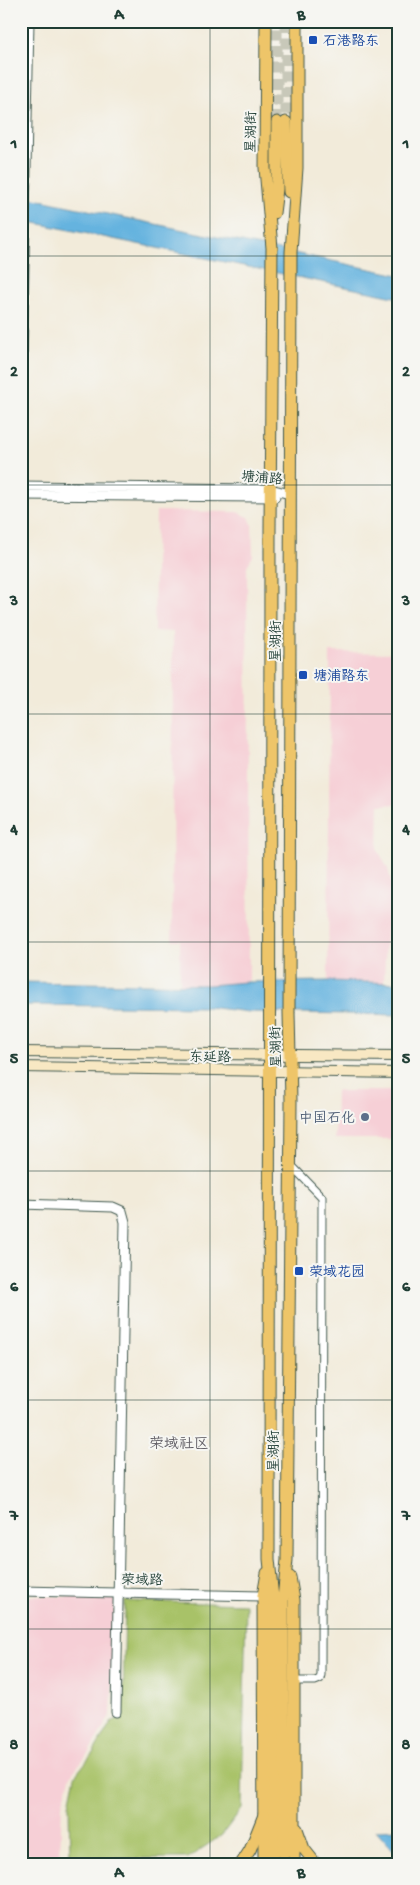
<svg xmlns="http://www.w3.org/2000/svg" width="420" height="1885" font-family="'Gochi Hand','LXGW WenKai TC',sans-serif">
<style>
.built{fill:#f6cfd6}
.green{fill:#a8c268;stroke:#64804e}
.water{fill:#65b3df;stroke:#42788a}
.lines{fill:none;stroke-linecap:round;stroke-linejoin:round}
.primary-tunnel{stroke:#c8c8b9;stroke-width:11;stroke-dasharray:11 5.5;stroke-linecap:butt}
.minor-casing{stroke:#3f574d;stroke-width:9}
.tertiary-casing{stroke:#3f574d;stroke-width:11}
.secondary-casing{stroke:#3f574d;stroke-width:12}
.primary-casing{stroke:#3f574d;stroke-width:13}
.trunk-casing{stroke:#3f574d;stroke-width:13}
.minor{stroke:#fff;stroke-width:7}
.tertiary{stroke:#fff;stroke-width:9}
.secondary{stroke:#f8e8c3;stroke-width:10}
.primary{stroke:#eec569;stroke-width:11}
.trunk{stroke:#eec569;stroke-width:11}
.grid{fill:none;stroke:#1f3d34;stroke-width:1;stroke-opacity:0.55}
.transit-dot{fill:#1a4fb4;stroke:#f6f6f2;stroke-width:2}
.service-dot{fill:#5c6f8a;stroke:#f6f6f2;stroke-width:2}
.labels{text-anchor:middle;stroke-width:4;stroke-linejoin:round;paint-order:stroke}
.transit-label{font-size:14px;fill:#164399;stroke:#f6f6f2;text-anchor:start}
.street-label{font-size:14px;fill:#1f3d34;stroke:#f6f6f2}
.service-label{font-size:14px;fill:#4e5e75;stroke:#f6f6f2;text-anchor:end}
.neighbourhood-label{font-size:15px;fill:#615e65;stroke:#f6f6f2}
.neatline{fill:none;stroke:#1f3d34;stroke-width:2}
.grid-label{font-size:16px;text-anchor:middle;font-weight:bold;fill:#1f3d34}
</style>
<rect width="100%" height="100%" fill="#f6f6f2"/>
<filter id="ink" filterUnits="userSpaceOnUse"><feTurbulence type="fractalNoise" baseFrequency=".02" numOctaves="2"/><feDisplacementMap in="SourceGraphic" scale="10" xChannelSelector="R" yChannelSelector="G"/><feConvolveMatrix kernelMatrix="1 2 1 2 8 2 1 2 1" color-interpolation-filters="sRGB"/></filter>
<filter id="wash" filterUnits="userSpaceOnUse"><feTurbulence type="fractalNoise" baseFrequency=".0096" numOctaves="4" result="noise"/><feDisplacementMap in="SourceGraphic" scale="20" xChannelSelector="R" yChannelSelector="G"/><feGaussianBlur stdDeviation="1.12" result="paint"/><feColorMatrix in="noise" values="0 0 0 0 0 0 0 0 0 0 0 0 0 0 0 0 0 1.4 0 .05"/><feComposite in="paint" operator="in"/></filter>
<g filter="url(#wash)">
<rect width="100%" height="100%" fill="#f2ebda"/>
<!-- built -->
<g class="built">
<path d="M 156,511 L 237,512 L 249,517 L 252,524 L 253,556 L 247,566 L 249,978 L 249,980 L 242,983 L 209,985 L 180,984 L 180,940 L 172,940 L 173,632 L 154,631 Z"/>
<path d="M 330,652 L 399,653 L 399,804 L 379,805 L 378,850 L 388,869 L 392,886 L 392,906 L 386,935 L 384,983 L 328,981 Z"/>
<path d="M 336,1091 L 397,1091 L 397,1139 L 335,1139 Z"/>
<path d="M 21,1596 L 115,1598 L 111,1714 L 89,1752 L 71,1775 L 62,1805 L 60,1855 L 21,1854 Z"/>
</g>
<!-- green -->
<path class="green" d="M 125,1601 L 246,1604 L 242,1808 L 222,1835 L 188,1858 L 70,1859 L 69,1805 L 75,1776 L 93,1753 L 111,1722 L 123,1716 Z"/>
<!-- water -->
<g class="water">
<path d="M 21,196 L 399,275 L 399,298 L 21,220 Z"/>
<path d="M 328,981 L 399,983 L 399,1015 L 249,1012 L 207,1007 L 21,1005 L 21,982 L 209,985 L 246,982 Z"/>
<path d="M 399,1829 L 399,1852 L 396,1853 L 376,1830 Z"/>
</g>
</g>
<g filter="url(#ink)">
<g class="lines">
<!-- primary-tunnel -->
<g class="primary-tunnel">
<path d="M 286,21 L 286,122"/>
<path d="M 277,122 L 277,21"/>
</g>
<!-- minor casing -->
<g class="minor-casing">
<path id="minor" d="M 291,1165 L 322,1197 L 321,1675 L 320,1679 L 315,1681 L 295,1681"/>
</g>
<!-- tertiary casing -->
<g class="tertiary-casing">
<g id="tertiary">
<path d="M 21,414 L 29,21"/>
<path d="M 21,486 L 270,489 L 290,494"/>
<path d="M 21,495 L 275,497"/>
<path d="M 21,1204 L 113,1207 L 122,1211 L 125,1222 L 116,1712"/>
<path d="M 21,1591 L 263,1596"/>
</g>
</g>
<!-- secondary casing -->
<g class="secondary-casing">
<g id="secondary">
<path d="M 21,1052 L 399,1056"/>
<path d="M 21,1067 L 399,1073"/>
</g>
</g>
<!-- primary casing -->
<g class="primary-casing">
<g id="primary">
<path d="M 266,21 L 265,168 L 272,248 L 270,530 L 269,1559 L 273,1598 L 274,1854"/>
<path d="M 286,122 L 289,192"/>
<path d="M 274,213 L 277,189 L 277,122"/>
<path d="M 290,1577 L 294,1600 L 294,1864"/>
<path d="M 297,1829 L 304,1849 L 316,1864"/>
<path d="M 284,1854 L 283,1599 L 287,1560 L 291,1101 L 289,1013 L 291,252 L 297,168 L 297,21"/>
<path d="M 264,1864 L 263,1596 L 267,1573"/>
</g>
</g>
<!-- trunk casing -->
<g class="trunk-casing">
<path id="trunk" d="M 241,1864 L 250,1850 L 264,1815"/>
</g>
<!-- minor -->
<use href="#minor" class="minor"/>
<!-- tertiary -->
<use href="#tertiary" class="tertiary"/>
<!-- secondary -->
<use href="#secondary" class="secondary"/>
<!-- primary -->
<use href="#primary" class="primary"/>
<!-- trunk -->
<use href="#trunk" class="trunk"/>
</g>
</g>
<!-- grid -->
<path class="grid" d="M 210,21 L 210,1864M 21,256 L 399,256M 21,485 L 399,485M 21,714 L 399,714M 21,942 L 399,942M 21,1171 L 399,1171M 21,1400 L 399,1400M 21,1629 L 399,1629"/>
<!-- markers -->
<g class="transit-dot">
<rect x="308" y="35" width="10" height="10" rx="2.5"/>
<rect x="298" y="670" width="10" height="10" rx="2.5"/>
<rect x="294" y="1266" width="10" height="10" rx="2.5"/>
</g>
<circle class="service-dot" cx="365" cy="1117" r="5"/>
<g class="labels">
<!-- transit labels -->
<g class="transit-label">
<text x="323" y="45">石港路东</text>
<text x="313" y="680">塘浦路东</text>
<text x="309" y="1276">荣域花园</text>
</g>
<!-- street labels -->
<g class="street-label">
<text transform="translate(250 132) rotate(-89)" y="5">星湖街</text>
<text transform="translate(262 477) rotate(5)" y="5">塘浦路</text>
<text transform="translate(275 641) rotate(-90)" y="5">星湖街</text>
<text transform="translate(275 1047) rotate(-92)" y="5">星湖街</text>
<text transform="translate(210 1056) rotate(1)" y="5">东延路</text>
<text transform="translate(273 1451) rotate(-90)" y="5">星湖街</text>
<text transform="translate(142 1579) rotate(1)" y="5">荣域路</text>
</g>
<!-- service labels -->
<g class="service-label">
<text x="355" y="1122">中国石化</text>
</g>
<!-- neighbourhood labels -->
<g class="neighbourhood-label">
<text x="179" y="1448">荣域社区</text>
</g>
</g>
<!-- margin -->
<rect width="420" height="1885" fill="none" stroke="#f6f6f2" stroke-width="55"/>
<rect x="28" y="28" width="364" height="1830" class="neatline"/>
<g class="grid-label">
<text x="119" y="19">A</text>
<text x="301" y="19">B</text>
<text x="14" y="148">1</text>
<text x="406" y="148">1</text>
<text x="14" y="376">2</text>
<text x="406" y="376">2</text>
<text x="14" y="605">3</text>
<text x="406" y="605">3</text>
<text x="14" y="834">4</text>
<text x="406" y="834">4</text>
<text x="14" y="1063">5</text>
<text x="406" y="1063">5</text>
<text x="14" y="1291">6</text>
<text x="406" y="1291">6</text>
<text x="14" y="1520">7</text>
<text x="406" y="1520">7</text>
<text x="14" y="1749">8</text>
<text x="406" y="1749">8</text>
<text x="119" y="1877">A</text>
<text x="301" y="1877">B</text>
</g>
</svg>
